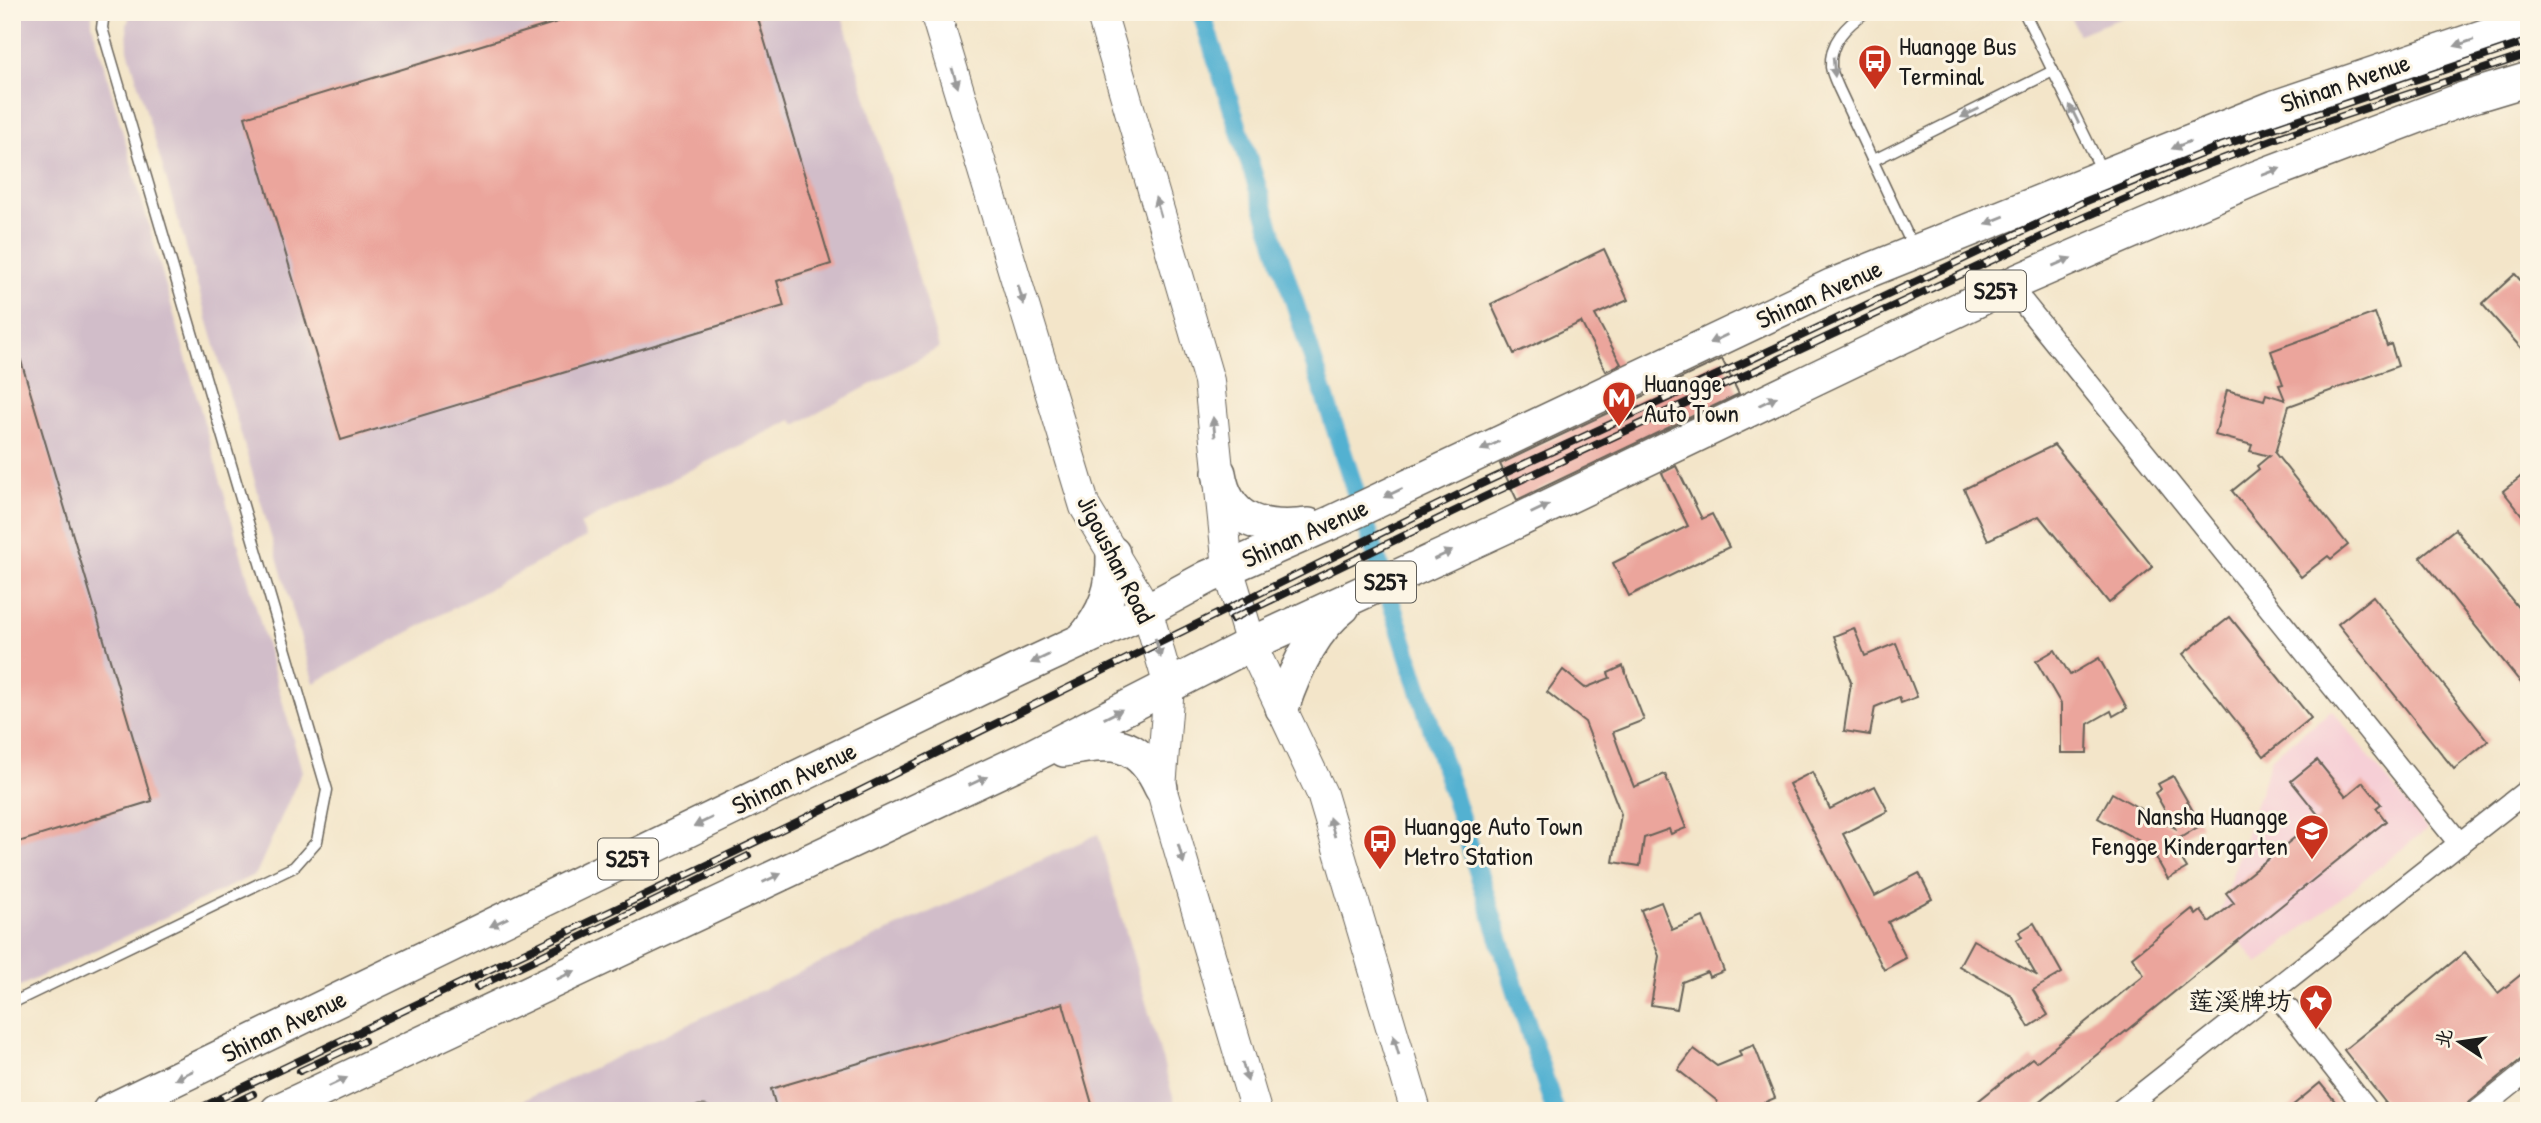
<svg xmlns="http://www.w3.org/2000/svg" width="2541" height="1123" font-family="'Patrick Hand','LXGW WenKai TC',sans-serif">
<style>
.built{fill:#f6cfd6}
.industrial{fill:#d1bdc9}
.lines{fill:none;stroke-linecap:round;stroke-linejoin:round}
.canal{stroke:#53b1d1;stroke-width:19}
.building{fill:#eba59c}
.lane-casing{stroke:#676259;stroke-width:13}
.street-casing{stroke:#676259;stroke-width:24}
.secondary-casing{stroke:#676259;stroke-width:32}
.primary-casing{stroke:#676259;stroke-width:36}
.lane{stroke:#fff;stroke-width:10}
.street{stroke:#fff;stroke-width:21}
.secondary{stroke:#fff;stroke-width:30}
.primary{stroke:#fff;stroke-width:33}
.rail-casing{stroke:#1c1c1c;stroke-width:8}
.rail{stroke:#fcf5e5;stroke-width:5;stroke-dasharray:16;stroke-linecap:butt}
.oneway{fill:#999}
.labels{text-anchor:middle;stroke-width:6;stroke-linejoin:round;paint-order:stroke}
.shield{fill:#fcf5e5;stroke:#5f5d58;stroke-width:2}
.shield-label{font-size:24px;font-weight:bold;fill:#1c1c1c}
.poi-label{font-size:26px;fill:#1c1c1c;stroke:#fcf5e5;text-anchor:start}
.street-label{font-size:26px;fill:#1c1c1c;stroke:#fcf5e5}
</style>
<rect width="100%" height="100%" fill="#fcf5e5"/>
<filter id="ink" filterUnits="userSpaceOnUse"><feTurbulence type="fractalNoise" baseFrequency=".0143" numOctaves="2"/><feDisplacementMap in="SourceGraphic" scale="14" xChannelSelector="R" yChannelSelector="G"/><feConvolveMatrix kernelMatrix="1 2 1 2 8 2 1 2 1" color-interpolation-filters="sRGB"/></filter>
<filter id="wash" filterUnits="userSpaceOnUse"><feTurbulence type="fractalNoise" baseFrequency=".00686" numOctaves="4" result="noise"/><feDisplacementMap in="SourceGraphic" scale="28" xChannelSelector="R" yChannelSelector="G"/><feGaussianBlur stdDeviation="1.57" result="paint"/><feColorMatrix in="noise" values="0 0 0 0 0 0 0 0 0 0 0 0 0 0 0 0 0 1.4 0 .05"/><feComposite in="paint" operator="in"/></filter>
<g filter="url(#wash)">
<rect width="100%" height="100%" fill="#f3e5c9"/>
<!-- built -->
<path class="built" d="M 2332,710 L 2427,829 L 2258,964 L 2219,914 L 2272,757 Z"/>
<!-- industrial -->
<g class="industrial">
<path d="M 12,12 L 92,12 L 92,23 L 302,771 L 256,874 L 12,990 Z"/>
<path d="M 131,12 L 841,12 L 939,348 L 795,425 L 792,420 L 580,524 L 586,537 L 314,683 L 128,49 L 127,25 Z"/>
<path d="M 2069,12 L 2138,12 L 2078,34 Z"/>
<path d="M 1098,834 L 1177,1111 L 500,1111 Z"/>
</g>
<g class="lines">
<!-- canal -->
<path class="canal" d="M 1201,12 L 1555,1111"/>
</g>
<g id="blocks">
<!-- building -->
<g class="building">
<path d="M 590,12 L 756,12 L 831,264 L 777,281 L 784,306 L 341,440 L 245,117 Z"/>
<path d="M 1604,249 L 1628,300 L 1595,315 L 1621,364 L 1606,371 L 1581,322 L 1514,354 L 1491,304 Z"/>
<path d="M 2515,274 L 2529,290 L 2529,357 L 2482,304 Z"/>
<path d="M 2375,313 L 2387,346 L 2391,344 L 2398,366 L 2289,406 L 2275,453 L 2348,545 L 2331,559 L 2328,556 L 2301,577 L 2232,491 L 2259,469 L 2257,466 L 2269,456 L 2250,451 L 2252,445 L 2215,435 L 2227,390 L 2264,400 L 2266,394 L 2285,400 L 2279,385 L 2283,384 L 2271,351 Z"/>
<path d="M 16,344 L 152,801 L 12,844 L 12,345 Z"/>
<path d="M 1722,359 L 1739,394 L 1517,500 L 1500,464 Z"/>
<path d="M 2054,445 L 2153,567 L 2109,603 L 2039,516 L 1988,540 L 1964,489 Z"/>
<path d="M 1676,466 L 1702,519 L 1712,514 L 1729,547 L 1629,596 L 1613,563 L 1688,526 L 1662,473 Z"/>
<path d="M 2529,470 L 2529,524 L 2503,491 Z"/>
<path d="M 2455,529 L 2529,621 L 2529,693 L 2420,557 Z"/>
<path d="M 2373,596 L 2488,741 L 2454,769 L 2338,624 Z"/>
<path d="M 2230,617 L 2311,718 L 2264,756 L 2183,654 Z"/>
<path d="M 1854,628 L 1865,656 L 1896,643 L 1917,697 L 1901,703 L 1899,697 L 1875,707 L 1870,735 L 1844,731 L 1851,682 L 1834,636 Z"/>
<path d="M 2055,650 L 2070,675 L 2099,658 L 2127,708 L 2113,716 L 2111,711 L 2088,724 L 2087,753 L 2061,753 L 2061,704 L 2036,661 Z"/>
<path d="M 1623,666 L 1644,720 L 1613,732 L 1623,760 L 1634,787 L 1665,774 L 1686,828 L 1671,834 L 1669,829 L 1644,838 L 1640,866 L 1613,862 L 1621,814 L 1585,722 L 1547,692 L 1563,670 L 1585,688 L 1610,678 L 1608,673 Z"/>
<path d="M 2317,760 L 2346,796 L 2363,782 L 2381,804 L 2376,808 L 2386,821 L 2027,1111 L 1984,1111 L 1977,1102 L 2032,1058 L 2036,1062 L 2144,975 L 2132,957 L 2192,909 L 2196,915 L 2201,911 L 2209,922 L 2234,903 L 2226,893 L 2320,817 L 2291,781 Z"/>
<path d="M 1812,772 L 1830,809 L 1875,786 L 1888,811 L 1843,834 L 1875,896 L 1919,873 L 1932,899 L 1888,922 L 1906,958 L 1884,970 L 1789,784 Z"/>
<path d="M 2173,776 L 2201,825 L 2172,843 L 2187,868 L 2168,879 L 2150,847 L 2098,818 L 2112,793 L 2175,828 L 2155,793 L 2161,789 L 2158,784 Z"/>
<path d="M 1661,902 L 1672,930 L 1703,917 L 1724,971 L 1709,977 L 1707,972 L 1682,982 L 1677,1009 L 1651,1005 L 1659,956 L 1641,910 Z"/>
<path d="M 2034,923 L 2062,973 L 2033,990 L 2048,1015 L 2029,1027 L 2011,995 L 1959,966 L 1973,940 L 2036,975 L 2016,940 L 2022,937 L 2019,932 Z"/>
<path d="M 2465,952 L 2498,993 L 2529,968 L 2529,1053 L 2470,1101 L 2465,1111 L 2392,1111 L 2344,1050 Z"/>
<path d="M 1063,1003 L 1094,1111 L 777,1111 L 771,1089 Z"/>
<path d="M 1754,1045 L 1775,1098 L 1744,1111 L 1720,1111 L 1716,1100 L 1678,1070 L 1694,1049 L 1717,1066 L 1741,1056 L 1739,1051 Z"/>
<path d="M 2320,1083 L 2343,1111 L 2286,1111 Z"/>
</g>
</g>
</g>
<g filter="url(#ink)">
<use href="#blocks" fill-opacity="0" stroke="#676259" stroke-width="2"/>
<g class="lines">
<!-- lane casing -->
<g class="lane-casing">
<g id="lane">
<path d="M 1866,12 C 1847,25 1829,42 1831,67 C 1832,74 1836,82 1839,89 L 1913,247"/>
<path d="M 2024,12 L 2103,173"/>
<path d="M 1872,161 L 2053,71"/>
<path d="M 12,1003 L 294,867 L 317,841 L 327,790 L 102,28 L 104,12"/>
<path d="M 699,1111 L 705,1111"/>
</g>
</g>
<!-- street casing -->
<g class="street-casing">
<g id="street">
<path d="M 2009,285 L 2460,844"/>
<path d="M 2273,990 L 2368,1111"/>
<path d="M 2120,1111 L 2529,789"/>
<path d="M 2478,1111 L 2529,1070"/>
</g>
</g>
<!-- secondary casing -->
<g class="secondary-casing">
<g id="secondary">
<path d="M 935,12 L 1085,507 L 1147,610 L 1169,686 L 1161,788 L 1256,1111"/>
<path d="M 1101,12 L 1209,381 L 1228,568 L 1251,644 L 1322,794 L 1416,1111"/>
</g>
</g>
<!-- primary casing -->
<g class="primary-casing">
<g id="primary">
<path d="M 1219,473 C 1227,524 1264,530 1309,525"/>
<path d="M 1082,640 C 1105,614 1114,588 1113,553"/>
<path d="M 1282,708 C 1294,672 1312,631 1343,607"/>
<path d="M 1064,750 C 1111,740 1139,739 1161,788"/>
<path d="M 109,1111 L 1018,670 L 1147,610 L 1208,577 L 1333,522 L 1833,285 L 2275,107 L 2529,21"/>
<path d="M 277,1111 L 1030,757 L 1251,644 L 1505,527 L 2020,280 L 2258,177 L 2466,98 L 2529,79"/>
</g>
</g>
<!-- lane -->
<use href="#lane" class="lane"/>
<!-- street -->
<use href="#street" class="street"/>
<!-- secondary -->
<use href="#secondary" class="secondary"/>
<!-- primary -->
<use href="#primary" class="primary"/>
<!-- rail casing -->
<g class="rail-casing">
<g id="rail">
<path d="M 1232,619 L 1482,498 L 2078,220 L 2183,174 L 2285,135 L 2529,54"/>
<path d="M 477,987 L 748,856"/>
<path d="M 300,1071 L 364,1041"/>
<path d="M 194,1111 L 799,821 L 1470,489 L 1752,359 L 2084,202 L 2218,147 L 2529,41"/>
<path d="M 218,1111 L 253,1094"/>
</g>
</g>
<!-- rail -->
<use href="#rail" class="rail"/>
</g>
<!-- one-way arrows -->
<defs><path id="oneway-solid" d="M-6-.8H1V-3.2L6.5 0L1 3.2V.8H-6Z" transform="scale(1.75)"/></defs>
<g class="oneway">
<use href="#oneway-solid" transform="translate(2464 43) rotate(161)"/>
<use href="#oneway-solid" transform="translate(1834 67) rotate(85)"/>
<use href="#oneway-solid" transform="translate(955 78) rotate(73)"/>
<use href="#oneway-solid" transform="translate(1970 113) rotate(154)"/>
<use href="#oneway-solid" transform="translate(2074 114) rotate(-116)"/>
<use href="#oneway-solid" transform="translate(2181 145) rotate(158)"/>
<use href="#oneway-solid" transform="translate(2271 172) rotate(-21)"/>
<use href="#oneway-solid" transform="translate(1158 207) rotate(-106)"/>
<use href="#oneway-solid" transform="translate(1995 220) rotate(158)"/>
<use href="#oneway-solid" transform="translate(2062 262) rotate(-23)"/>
<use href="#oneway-solid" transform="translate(1021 295) rotate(73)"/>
<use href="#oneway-solid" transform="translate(1718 339) rotate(155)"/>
<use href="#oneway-solid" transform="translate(1768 401) rotate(-26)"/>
<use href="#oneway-solid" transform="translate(1214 427) rotate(-96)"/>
<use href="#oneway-solid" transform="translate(1490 446) rotate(155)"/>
<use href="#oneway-solid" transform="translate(1393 493) rotate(154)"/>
<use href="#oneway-solid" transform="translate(1540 509) rotate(-26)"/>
<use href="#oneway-solid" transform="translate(1443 555) rotate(-25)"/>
<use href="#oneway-solid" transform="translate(1158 648) rotate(74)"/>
<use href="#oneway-solid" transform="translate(1040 659) rotate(155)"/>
<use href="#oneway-solid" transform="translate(1113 714) rotate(-27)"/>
<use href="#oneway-solid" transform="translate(978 781) rotate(-25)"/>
<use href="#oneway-solid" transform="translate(703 822) rotate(154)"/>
<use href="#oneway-solid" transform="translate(1332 827) rotate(-106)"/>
<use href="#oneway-solid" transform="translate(1181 854) rotate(74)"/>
<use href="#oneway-solid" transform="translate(772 878) rotate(-25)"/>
<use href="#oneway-solid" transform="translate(499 922) rotate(154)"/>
<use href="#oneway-solid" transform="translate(566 975) rotate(-25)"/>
<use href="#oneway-solid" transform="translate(1396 1045) rotate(-106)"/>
<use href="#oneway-solid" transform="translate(1245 1072) rotate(74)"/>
<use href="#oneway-solid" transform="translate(184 1075) rotate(154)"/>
<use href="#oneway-solid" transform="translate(338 1082) rotate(-25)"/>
</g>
</g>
<!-- icons -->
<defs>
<g id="bus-pin" transform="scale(1.75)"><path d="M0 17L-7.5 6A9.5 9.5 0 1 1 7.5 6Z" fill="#c8321e" stroke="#fcf5e5"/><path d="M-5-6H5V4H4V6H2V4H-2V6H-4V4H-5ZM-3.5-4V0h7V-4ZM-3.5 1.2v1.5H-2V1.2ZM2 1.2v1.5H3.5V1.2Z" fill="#fff"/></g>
<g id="metro-pin" transform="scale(1.75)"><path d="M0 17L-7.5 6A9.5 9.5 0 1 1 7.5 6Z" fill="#c8321e" stroke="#fcf5e5"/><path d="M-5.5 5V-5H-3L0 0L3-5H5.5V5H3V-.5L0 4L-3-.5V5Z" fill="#fff"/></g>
<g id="school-pin" transform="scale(1.75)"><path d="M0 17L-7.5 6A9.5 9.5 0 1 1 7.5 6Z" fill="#c8321e" stroke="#fcf5e5"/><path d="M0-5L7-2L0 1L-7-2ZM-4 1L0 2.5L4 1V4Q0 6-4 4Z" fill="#fff"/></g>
<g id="sight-pin" transform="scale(1.75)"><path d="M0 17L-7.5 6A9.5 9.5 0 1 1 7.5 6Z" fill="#c8321e" stroke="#fcf5e5"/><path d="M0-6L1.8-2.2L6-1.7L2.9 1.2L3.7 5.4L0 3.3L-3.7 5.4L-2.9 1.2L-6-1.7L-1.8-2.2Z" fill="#fff"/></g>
</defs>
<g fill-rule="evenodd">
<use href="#bus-pin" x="1875" y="61"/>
<use href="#metro-pin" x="1619" y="398"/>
<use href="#school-pin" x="2312" y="831"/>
<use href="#bus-pin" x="1380" y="841"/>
<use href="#sight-pin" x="2316" y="1001"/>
</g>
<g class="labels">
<!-- shield labels -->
<g class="shield">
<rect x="1966" y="270.5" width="60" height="41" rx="5"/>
<rect x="1356" y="561.5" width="60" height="41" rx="5"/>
<rect x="598" y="838.5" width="60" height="41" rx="5"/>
</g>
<g class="shield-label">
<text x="1996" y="299">S257</text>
<text x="1386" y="590">S257</text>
<text x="628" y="867">S257</text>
</g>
<!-- poi labels -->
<g class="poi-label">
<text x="1899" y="55">Huangge Bus<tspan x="1899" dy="30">Terminal</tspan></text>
<text x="1644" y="392">Huangge<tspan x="1644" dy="30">Auto Town</tspan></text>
<text x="2288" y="825" text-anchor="end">Nansha Huangge<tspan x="2288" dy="30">Fengge Kindergarten</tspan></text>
<text x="1404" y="835">Huangge Auto Town<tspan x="1404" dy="30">Metro Station</tspan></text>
<text x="2292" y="1010" text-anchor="end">莲溪牌坊</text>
</g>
<!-- street labels -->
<g class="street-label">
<text transform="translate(2345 83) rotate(-19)" y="9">Shinan Avenue</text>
<text transform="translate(1819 294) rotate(-24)" y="9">Shinan Avenue</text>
<text transform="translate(1305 533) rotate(-24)" y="9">Shinan Avenue</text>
<text transform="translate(1116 559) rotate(63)" y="9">Jigoushan Road</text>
<text transform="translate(794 778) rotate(-26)" y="9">Shinan Avenue</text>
<text transform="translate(284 1026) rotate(-26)" y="9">Shinan Avenue</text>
</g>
</g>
<!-- margin -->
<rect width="2541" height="1123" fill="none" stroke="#fcf5e5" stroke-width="42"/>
<!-- north arrow -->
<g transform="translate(2460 1042) rotate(283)" stroke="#fcf5e5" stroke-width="5" paint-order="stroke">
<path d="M0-5L12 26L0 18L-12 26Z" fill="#1c1c1c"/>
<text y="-10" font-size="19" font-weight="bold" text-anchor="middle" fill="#1c1c1c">北</text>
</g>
</svg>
